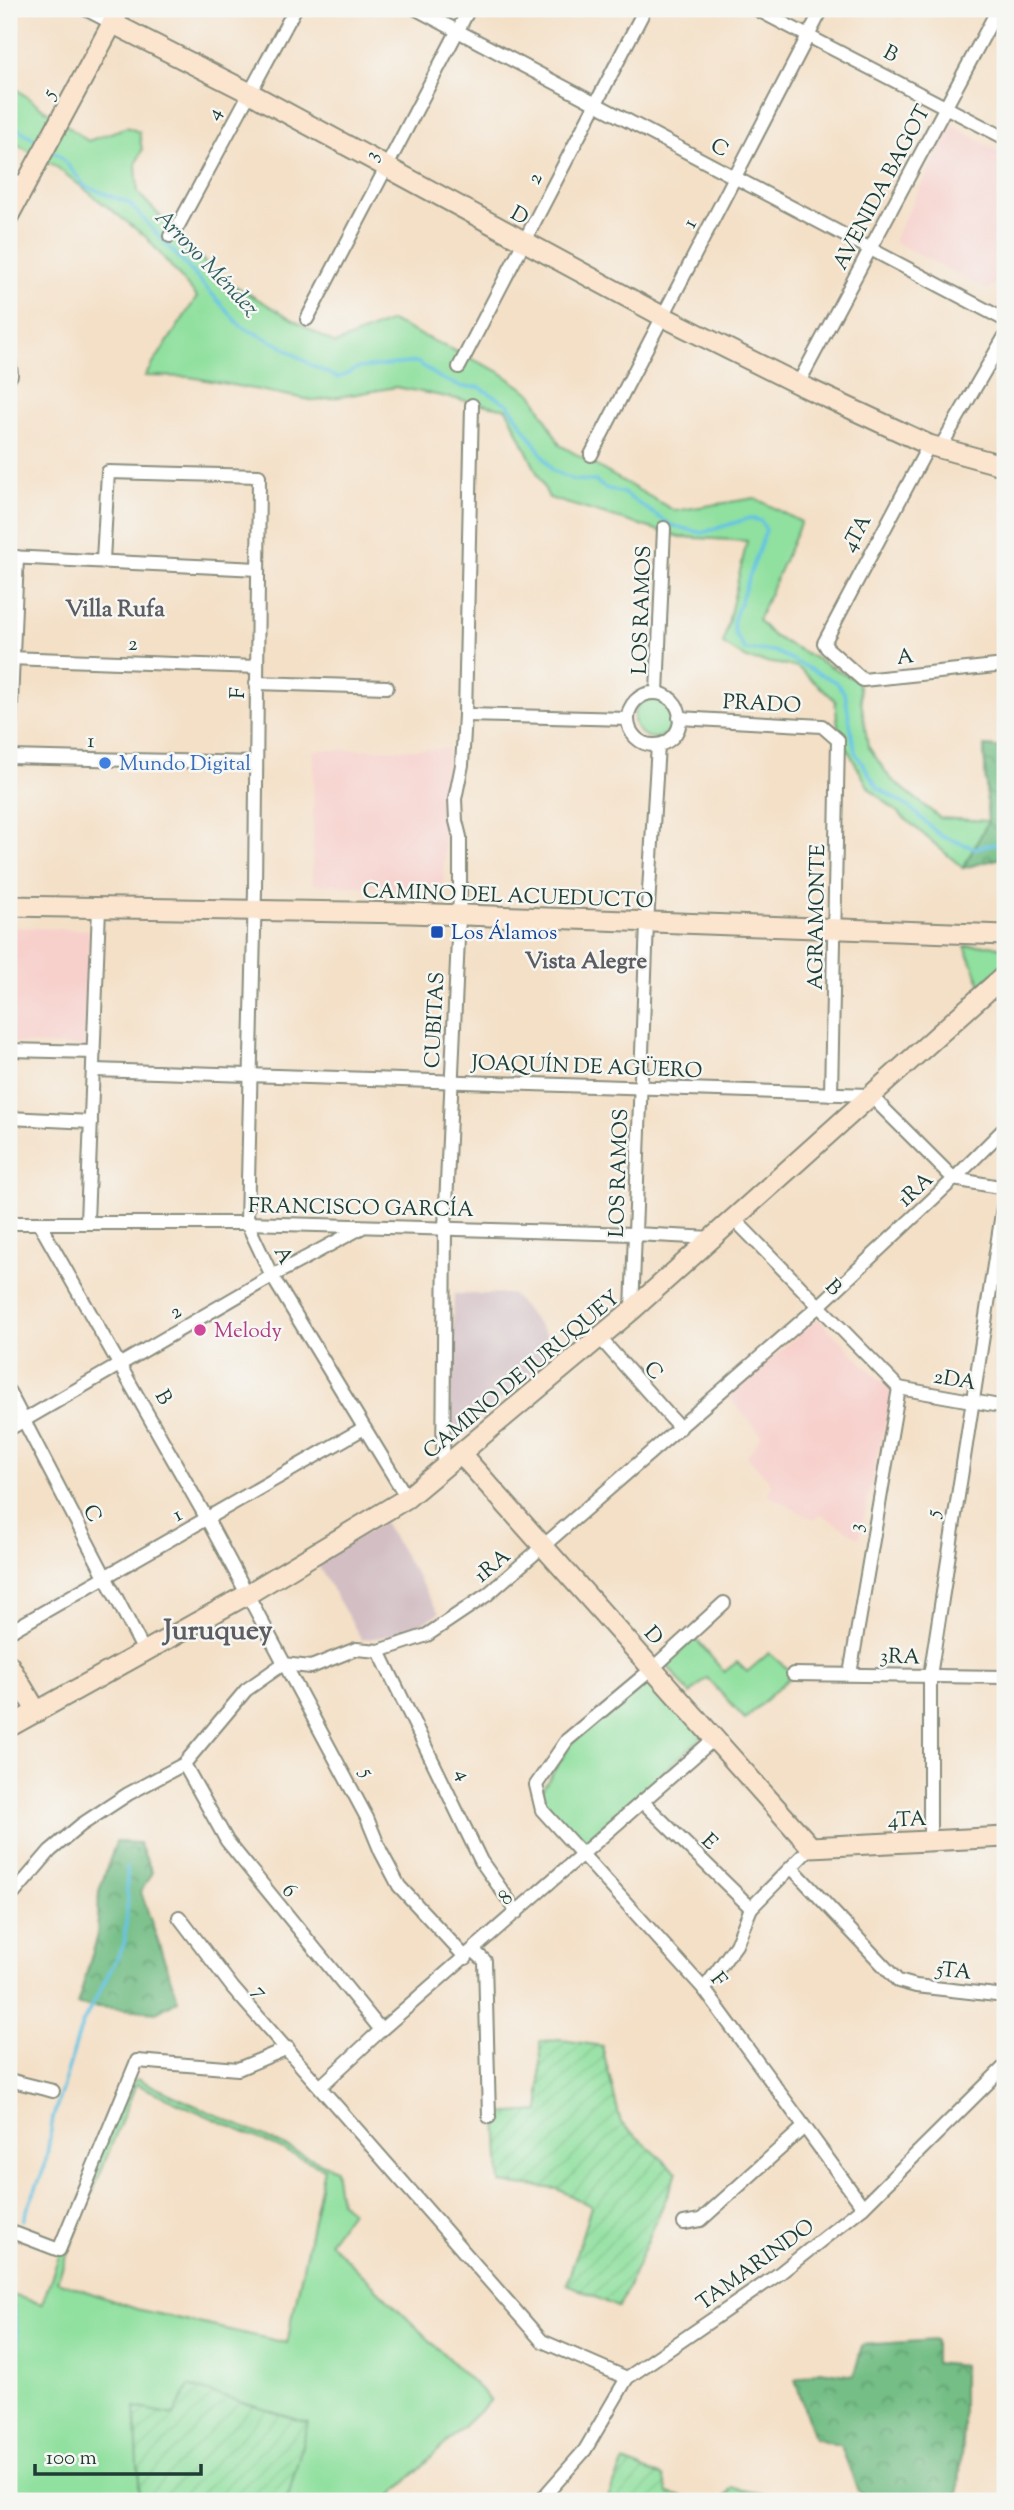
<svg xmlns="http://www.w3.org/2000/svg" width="1014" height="2510" font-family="'Sorts Mill Goudy',serif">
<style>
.built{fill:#f7d0cc}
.industrial{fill:#d2bec3}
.green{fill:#90e09f;stroke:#588e6a;stroke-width:2;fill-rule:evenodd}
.forest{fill:url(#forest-crowns);stroke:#4a7e5d;stroke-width:2}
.garden{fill:url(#garden-furrows);stroke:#588e6a;stroke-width:2}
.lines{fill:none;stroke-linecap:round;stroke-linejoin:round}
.stream{stroke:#64c3e2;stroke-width:3.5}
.street-casing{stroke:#8a8e7e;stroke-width:16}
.secondary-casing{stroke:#8a8e7e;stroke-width:23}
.street{stroke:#fff;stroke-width:12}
.secondary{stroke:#fbe5cf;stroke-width:19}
.shop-dot{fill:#3f7fe0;stroke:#f6f6f2;stroke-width:2.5}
.transit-dot{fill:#1a4fb4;stroke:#f6f6f2;stroke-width:2.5}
.hotel-dot{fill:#d1479c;stroke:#f6f6f2;stroke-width:2.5}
.labels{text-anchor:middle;stroke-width:5;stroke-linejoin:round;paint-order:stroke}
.street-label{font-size:21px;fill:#1f3d34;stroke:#f6f6f2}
.shop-label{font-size:21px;fill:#366cbe;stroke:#f6f6f2;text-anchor:start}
.transit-label{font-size:21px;fill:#164399;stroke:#f6f6f2;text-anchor:start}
.hotel-label{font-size:21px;fill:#b23c85;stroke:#f6f6f2;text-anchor:start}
.water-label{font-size:23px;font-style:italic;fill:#305e60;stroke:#f6f6f2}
.neighbourhood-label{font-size:23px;font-weight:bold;fill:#5d5c62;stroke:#f6f6f2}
.district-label{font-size:28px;font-weight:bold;fill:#5d5c62;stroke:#f6f6f2}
</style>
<defs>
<pattern id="forest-crowns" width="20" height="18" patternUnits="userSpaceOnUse" patternTransform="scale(1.75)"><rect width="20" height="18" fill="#74be86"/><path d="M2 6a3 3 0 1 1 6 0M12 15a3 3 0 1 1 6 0" fill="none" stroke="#5f9c6e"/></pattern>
<pattern id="garden-furrows" width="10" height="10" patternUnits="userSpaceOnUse" patternTransform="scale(1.75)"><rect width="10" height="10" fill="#90e09f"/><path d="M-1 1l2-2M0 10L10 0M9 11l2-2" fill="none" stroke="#7cc18a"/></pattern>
</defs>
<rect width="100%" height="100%" fill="#f6f6f2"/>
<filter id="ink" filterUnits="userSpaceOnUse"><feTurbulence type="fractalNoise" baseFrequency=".0143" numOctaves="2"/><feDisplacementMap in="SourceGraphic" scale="14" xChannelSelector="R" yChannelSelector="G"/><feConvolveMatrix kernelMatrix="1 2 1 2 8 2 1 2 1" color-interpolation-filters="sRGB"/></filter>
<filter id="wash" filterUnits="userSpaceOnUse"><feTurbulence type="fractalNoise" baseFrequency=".00686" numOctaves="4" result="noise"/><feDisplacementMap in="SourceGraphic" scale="28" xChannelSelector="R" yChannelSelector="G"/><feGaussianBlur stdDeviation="1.57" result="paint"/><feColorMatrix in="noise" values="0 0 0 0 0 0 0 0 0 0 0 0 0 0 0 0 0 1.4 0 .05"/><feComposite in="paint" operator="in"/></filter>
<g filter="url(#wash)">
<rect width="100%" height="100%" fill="#f4e0c7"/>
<!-- built -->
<g class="built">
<path d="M 952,125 L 1005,155 L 1005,267 L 995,284 L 987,290 L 893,241 Z"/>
<path d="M 448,749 L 443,890 L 312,884 L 314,750 Z"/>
<path d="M 9,927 L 90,930 L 85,1047 L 9,1043 Z"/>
<path d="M 817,1318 L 892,1392 L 859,1538 L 821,1514 L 815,1520 L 767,1495 L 772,1484 L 747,1456 L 762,1435 L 728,1397 Z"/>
</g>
<!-- industrial -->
<g class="industrial">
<path d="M 454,1294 L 512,1294 L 559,1349 L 456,1438 L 448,1430 Z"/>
<path d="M 384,1522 L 439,1613 L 408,1633 L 362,1640 L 316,1562 Z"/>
</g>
<!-- green -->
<g class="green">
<path d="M 9,84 L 88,141 L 127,127 L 139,132 L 142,150 L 136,164 L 138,193 L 218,276 L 335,344 L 391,321 L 498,371 L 533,395 L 560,445 L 675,511 L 755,498 L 801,522 L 758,620 L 773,636 L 858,681 L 868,746 L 890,778 L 940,818 L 988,821 L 984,746 L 1005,748 L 1005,857 L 963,868 L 869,788 L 839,734 L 835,700 L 797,667 L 747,659 L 723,644 L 747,541 L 680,537 L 549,498 L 507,409 L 396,387 L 316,401 L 190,377 L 145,376 L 197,297 L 146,237 L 55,166 L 9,140 Z"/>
<circle cx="654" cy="718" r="20"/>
<path d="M 991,945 L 1005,949 L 1005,964 L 981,985 L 965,946 Z"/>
<path d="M 695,1638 L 724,1672 L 737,1662 L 747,1672 L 769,1653 L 793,1674 L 745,1719 L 707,1678 L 690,1694 L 666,1664 Z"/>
<path d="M 649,1682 L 652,1682 L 700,1733 L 700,1739 L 585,1842 L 580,1842 L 545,1802 L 542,1790 L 572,1742 Z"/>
<path d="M 137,2079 L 335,2169 L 340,2202 L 351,2211 L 329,2242 L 491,2400 L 386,2501 L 287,2501 L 307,2423 L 174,2416 L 136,2407 L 140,2501 L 9,2501 L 9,2294 L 42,2304 L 67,2233 L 131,2082 ZM 136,2084 L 324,2168 L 287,2343 L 136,2309 L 57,2281 Z"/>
</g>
<!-- forest -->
<g class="forest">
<path d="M 984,746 L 1005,748 L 1005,857 L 963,868 L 988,822 Z"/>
<path d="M 116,1842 L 139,1843 L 152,1872 L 141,1892 L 178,2000 L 158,2012 L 77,2005 L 97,1938 L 99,1891 Z"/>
<path d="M 935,2340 L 935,2363 L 963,2366 L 963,2427 L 958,2501 L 869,2501 L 858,2491 L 841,2446 L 814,2438 L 795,2380 L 820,2371 L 854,2376 L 862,2345 Z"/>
</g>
<!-- garden -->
<g class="garden">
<path d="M 562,2040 L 602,2046 L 621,2123 L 677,2172 L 619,2308 L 567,2284 L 591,2206 L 558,2189 L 500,2183 L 497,2114 L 540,2111 L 540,2041 Z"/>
<path d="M 189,2386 L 308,2423 L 287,2501 L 140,2501 L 135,2407 L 174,2415 Z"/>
<path d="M 624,2462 L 663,2477 L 668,2493 L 699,2501 L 606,2501 Z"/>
<path d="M 733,2488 L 801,2501 L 722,2501 Z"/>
</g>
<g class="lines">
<!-- stream -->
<g class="stream">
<path d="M 9,123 L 40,143"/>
<path d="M 53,151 L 61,157 L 85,186 L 129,203 L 242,327 L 280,345 L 311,365 L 338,378 L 358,368 L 417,362 L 440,378 L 462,387 L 479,387 L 509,405 L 553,471 L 574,480 L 595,481 L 605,488 L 623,493 L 671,525 L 702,533 L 750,518 L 761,521 L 766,530 L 733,622 L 735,634 L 745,650 L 774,651 L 836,682 L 845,694 L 855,752 L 878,788 L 910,808 L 941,836 L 974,848 L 1005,842"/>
<path d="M 23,2220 L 45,2166 L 53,2118 L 82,2024 L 124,1945 L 127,1911 L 127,1868"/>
<path d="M 9,2257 L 12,2247"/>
<path d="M 9,2285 C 15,2315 20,2343 17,2373 L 9,2378"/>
</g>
</g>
</g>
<g filter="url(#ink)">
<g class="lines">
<!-- street casing -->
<g class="street-casing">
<g id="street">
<path d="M 85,9 L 112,23"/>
<path d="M 416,9 L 1005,320"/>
<path d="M 756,9 L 1005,138"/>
<path d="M 9,179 L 25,184"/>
<path d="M 170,236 L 178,226 L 295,9"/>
<path d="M 307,319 L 469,9"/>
<path d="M 9,358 L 11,375 L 9,378"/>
<path d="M 459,367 L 645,9"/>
<path d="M 798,384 L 998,9"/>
<path d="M 929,445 L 824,643 L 827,648 L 863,680 L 1005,665"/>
<path d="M 940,448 L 1005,336"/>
<path d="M 591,455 L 822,9"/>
<path d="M 9,557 L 258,569"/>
<path d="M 103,560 L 108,472 L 259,476 L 255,889 L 247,1223 L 272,1276 L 407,1498"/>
<path d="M 9,658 L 257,667"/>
<path d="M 256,683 L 387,687"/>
<path d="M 657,693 L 664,528"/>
<circle cx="654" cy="719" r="26"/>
<path d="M 465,715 L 628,719"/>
<path d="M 679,718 L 822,726 L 838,740 L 831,1094"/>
<path d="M 9,753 L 17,557"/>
<path d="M 9,757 L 255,763"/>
<path d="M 9,1050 L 94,1052"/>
<path d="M 94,1070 L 870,1095 L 954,1179 L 1005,1188"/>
<path d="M 9,1118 L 91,1122"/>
<path d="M 735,1220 L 899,1388"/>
<path d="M 87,1222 L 99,908"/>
<path d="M 9,1223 L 247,1223 L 635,1234 L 712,1238"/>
<path d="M 39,1223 L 207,1519 L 367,1818 L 381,1852 L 399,1886 L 466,1958"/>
<path d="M 632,1310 L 647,923 L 658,745"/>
<path d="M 599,1337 L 680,1428"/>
<path d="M 899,1388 L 1005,1407"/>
<path d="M 9,1392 L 144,1651"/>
<path d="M 9,1429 L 272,1276 L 361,1228"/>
<path d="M 443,1470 L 445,1228 L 460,894 L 460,837 L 456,821 L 455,799 L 462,765 L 465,715 L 472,405"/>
<path d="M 724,1603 L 653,1668 L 567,1740 L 536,1785 L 542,1810 L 704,1989 L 863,2207"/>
<path d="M 9,1632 L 364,1428"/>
<path d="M 379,1651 L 481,1861 L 517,1912"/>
<path d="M 793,1674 L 1005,1677"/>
<path d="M 850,1674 L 899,1388"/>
<path d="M 184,1764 L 227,1841 L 381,2030"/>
<path d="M 642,1801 L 751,1908"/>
<path d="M 930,1840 L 930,1676 L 1005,1194"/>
<path d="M 792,1868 L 898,1981 L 916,1986 L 1005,1996"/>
<path d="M 14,1893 L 50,1851 L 81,1825 L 128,1794 L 184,1764 L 246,1690 L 283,1664 L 311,1667 L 356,1649 L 379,1651 L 427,1635 L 488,1594 L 820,1305 L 954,1179 L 1005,1128"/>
<path d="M 179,1917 L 233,1988 L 542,2341 L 627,2378"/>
<path d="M 473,1950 L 485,1961 L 489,2117"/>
<path d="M 704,1989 L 736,1945 L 751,1908 L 811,1847"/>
<path d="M 9,2080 L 53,2091"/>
<path d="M 321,2086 L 381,2030 L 715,1738"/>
<path d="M 684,2223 L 701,2220 L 803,2128"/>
<path d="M 9,2231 L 59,2250 L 137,2061 L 238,2069 L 288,2048"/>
<path d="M 540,2501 L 585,2450 L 627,2378 L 780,2273 L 863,2207 L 1005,2066"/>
</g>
</g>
<!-- secondary casing -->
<g class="secondary-casing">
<g id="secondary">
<path d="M 112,23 L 250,93 L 662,316 L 798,384 L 929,445 L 1005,466"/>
<path d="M 9,215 L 120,9"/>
<path d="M 9,906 L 410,913 L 1005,935"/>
<path d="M 461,1454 L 811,1847 L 1005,1837"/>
<path d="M 9,1665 L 37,1712"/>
<path d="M 9,1727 L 248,1594 L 407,1498 L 632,1310 L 1005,975"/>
</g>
</g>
<!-- street -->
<use href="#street" class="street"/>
<!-- secondary -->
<use href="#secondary" class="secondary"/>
</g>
</g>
<!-- markers -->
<circle class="shop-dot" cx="105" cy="763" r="7"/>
<rect class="transit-dot" x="430" y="925" width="14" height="14" rx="3.5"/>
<circle class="hotel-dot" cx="200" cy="1330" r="7"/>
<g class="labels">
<!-- street labels -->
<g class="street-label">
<text transform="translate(891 53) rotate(27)" y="7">B</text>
<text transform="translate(48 93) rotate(-61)" y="7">5</text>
<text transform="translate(213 113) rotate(-62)" y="7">4</text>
<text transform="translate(720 147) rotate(28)" y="7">C</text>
<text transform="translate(371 155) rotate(-62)" y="7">3</text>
<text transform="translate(534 178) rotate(-63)" y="7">2</text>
<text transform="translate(881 187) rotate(-62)" y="7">AVENIDA BAGOT</text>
<text transform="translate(520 215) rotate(29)" y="7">D</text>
<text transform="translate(689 223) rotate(-63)" y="7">1</text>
<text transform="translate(856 533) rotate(-62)" y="7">4TA</text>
<text transform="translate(641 610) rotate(-88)" y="7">LOS RAMOS</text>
<text transform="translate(133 643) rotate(2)" y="7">2</text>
<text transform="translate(905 656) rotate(-7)" y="7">A</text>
<text transform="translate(237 693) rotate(-89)" y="7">F</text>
<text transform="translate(762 703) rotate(3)" y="7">PRADO</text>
<text transform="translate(91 740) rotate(1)" y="7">1</text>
<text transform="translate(508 895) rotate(2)" y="7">CAMINO DEL ACUEDUCTO</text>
<text transform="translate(816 917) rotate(-89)" y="7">AGRAMONTE</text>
<text transform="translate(434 1020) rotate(-87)" y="7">CUBITAS</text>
<text transform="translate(587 1066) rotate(2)" y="7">JOAQUÍN DE AGÜERO</text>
<text transform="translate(618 1173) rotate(-88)" y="7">LOS RAMOS</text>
<text transform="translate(915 1189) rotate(-43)" y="7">1RA</text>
<text transform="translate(361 1207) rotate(1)" y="7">FRANCISCO GARCÍA</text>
<text transform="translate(284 1255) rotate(63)" y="7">A</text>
<text transform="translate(834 1287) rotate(46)" y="7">B</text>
<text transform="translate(175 1311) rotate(-30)" y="7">2</text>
<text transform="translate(654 1370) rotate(48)" y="7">C</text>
<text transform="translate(521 1374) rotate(-40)" y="7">CAMINO DE JURUQUEY</text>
<text transform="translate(955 1379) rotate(10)" y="7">2DA</text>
<text transform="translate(164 1397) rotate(61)" y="7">B</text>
<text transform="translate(93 1513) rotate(63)" y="7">C</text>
<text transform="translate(932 1513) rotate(-81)" y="7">5</text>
<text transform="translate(177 1514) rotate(-29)" y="7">1</text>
<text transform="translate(855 1527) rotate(-80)" y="7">3</text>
<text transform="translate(492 1565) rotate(-40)" y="7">1RA</text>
<text transform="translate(654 1635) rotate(48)" y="7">D</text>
<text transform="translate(900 1656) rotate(2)" y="7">3RA</text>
<text transform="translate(368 1772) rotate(62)" y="7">5</text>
<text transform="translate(464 1774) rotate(64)" y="7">4</text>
<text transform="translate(907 1819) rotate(-3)" y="7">4TA</text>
<text transform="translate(710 1841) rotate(44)" y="7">E</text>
<text transform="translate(290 1890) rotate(50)" y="7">6</text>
<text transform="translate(505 1897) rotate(-41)" y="7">8</text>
<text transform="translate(954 1970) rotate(6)" y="7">5TA</text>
<text transform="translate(719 1979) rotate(51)" y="7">F</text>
<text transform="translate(261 1991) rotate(48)" y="7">7</text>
<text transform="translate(755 2264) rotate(-36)" y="7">TAMARINDO</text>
</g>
<!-- shop labels -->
<g class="shop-label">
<text x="119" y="770">Mundo Digital</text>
</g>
<!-- transit labels -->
<g class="transit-label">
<text x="451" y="939">Los Álamos</text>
</g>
<!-- hotel labels -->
<g class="hotel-label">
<text x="214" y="1337">Melody</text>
</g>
<!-- water labels -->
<g class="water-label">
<text transform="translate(208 262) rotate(46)" y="8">Arroyo Méndez</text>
</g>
<!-- neighbourhood labels -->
<g class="neighbourhood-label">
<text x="115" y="616">Villa Rufa</text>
<text x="586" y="968">Vista Alegre</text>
</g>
<!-- district labels -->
<g class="district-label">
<text x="218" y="1639">Juruquey</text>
</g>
</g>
<!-- margin -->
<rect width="1014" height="2510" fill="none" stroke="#f6f6f2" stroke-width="35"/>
<!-- scale -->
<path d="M35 2464v10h166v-10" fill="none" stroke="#1f3d34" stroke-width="3.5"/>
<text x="46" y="2464" font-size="21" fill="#1f3d34" stroke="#f6f6f2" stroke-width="5" paint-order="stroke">100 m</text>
</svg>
